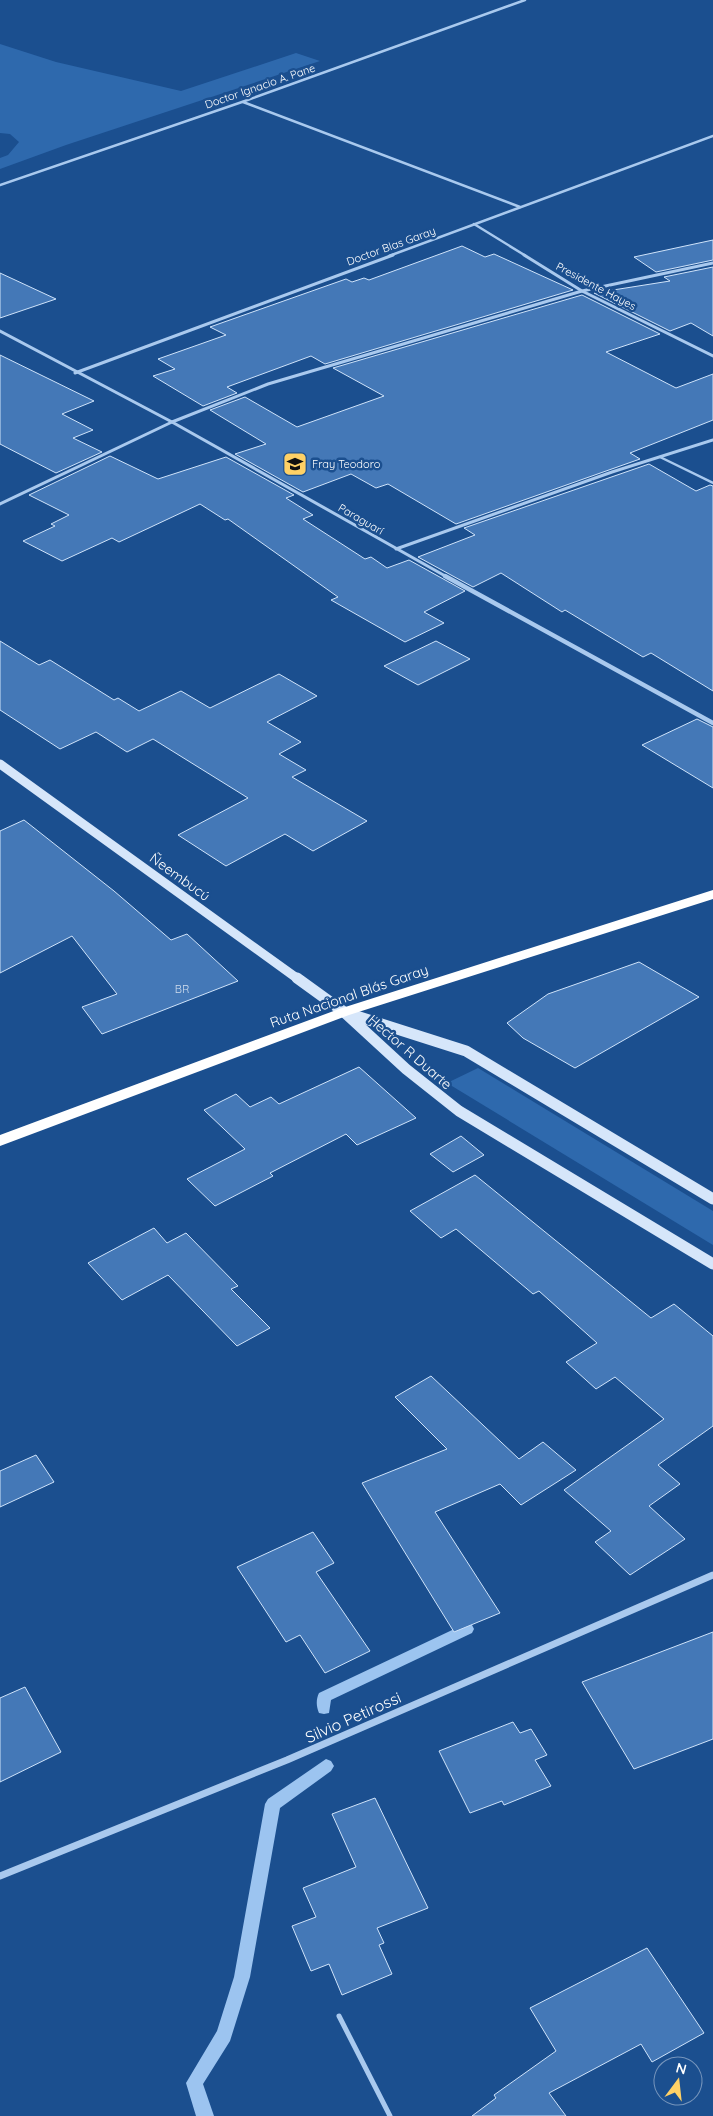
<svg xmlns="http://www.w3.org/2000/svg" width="713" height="2116" font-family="Quicksand,sans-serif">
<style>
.green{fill:#2e69ad}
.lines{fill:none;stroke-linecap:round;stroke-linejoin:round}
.stream{fill:#9cc4f0;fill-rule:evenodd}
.building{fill:#4478b7;stroke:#cfe3fa}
.lane-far1{stroke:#a9c9ee;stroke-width:2.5}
.lane{stroke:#a9c9ee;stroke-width:5}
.street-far3{stroke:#a9c9ee;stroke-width:2.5}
.street-far2{stroke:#a9c9ee;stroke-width:3}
.street-far1{stroke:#a9c9ee;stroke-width:4.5}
.street{stroke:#a9c9ee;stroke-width:7}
.secondary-far1{stroke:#d6e6fa;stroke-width:9}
.secondary{stroke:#d6e6fa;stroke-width:11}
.highway{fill:#fff;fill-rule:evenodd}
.labels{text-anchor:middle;stroke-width:5;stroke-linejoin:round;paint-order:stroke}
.far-street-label{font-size:11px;fill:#fff;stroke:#1b4f8f}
.far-poi-label{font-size:11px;fill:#fff;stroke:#1b4f8f;text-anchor:start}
.number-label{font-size:11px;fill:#d0dded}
.street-label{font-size:14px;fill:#fff;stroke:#1b4f8f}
.near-street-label{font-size:16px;fill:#fff;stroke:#1b4f8f}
</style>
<rect width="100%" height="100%" fill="#1b4f8f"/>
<!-- green -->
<g class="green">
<path d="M 0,44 L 56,62 L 181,91 L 296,53 L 320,61 L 66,145 L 0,169 L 0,158 L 8,155 L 19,142 L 10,134 L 0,133 Z"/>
<path d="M 478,1068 L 713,1211 L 713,1245 L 447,1083 Z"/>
</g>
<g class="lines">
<!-- stream -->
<g class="stream">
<path d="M 467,1623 L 472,1625 L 474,1629 L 472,1633 L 331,1700 L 329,1713 L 324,1714 L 319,1713 C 316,1706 316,1699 319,1693 Z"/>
<path d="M 326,1759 L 331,1761 L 334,1766 L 331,1771 L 280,1808 L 250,1977 L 230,2041 L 203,2084 L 214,2116 L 196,2116 L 186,2083 L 217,2031 L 234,1977 L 265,1804 L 268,1799 Z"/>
</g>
</g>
<!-- building -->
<g class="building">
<path d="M 713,240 L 713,260 L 656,272 L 634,257 Z"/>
<path d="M 462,246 L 485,257 L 494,254 L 573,290 L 325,364 L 311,356 L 227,387 L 237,393 L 203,406 L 153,376 L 175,369 L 158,359 L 226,335 L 210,327 L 346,279 L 352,282 L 364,278 L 369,280 Z"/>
<path d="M 713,267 L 713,336 L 691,323 L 670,331 L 594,293 L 670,281 L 664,277 Z"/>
<path d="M 0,273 L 56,299 L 0,318 Z"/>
<path d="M 582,295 L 660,334 L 606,352 L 676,388 L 713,374 L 713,420 L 630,453 L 640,459 L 456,524 L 388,484 L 376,488 L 351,474 L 303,492 L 235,454 L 266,444 L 210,410 L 245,397 L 297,427 L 384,396 L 333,368 Z"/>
<path d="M 0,355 L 94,401 L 62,414 L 93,430 L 73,438 L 102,452 L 56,473 L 0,444 Z"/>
<path d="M 110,456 L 158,479 L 226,457 L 294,495 L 286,498 L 313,515 L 303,519 L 365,559 L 371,557 L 387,568 L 409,560 L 465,591 L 424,612 L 444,623 L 405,642 L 331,600 L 338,597 L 228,519 L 225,520 L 200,504 L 119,542 L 112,538 L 62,561 L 23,541 L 55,526 L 51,524 L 69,515 L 29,495 Z"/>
<path d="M 649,464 L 696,491 L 710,485 L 713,486 L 713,691 L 651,653 L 643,657 L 565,610 L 562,612 L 501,573 L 473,587 L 418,557 L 475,535 L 464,528 Z"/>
<path d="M 0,641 L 39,665 L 50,660 L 114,700 L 118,698 L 139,711 L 181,691 L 210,708 L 279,674 L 317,696 L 267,722 L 301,742 L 279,754 L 306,770 L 292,777 L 367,821 L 313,851 L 285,834 L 226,866 L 178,835 L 248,798 L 153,739 L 127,752 L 96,732 L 60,749 L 0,710 Z"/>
<path d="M 436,641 L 470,659 L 418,685 L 384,666 Z"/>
<path d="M 697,719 L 713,727 L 713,788 L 642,745 Z"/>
<path d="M 24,820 L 114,891 L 171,940 L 187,934 L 238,981 L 102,1034 L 82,1007 L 117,994 L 72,936 L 0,973 L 0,831 Z"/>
<path d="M 639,962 L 699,997 L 575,1068 L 523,1038 L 507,1023 L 548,994 Z"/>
<path d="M 359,1067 L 416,1118 L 357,1145 L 346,1134 L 270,1173 L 273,1176 L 215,1206 L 187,1179 L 245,1149 L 204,1110 L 236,1094 L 250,1107 L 271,1097 L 279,1104 Z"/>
<path d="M 461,1136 L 484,1155 L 453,1172 L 430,1154 Z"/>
<path d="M 475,1175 L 651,1318 L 674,1304 L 713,1336 L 713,1426 L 658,1465 L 680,1484 L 649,1506 L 685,1539 L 630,1575 L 595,1542 L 611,1531 L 564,1490 L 664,1419 L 615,1377 L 596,1389 L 566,1362 L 597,1343 L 539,1291 L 533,1294 L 456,1229 L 441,1238 L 410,1211 Z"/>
<path d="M 154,1228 L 167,1243 L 186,1233 L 238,1286 L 231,1289 L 270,1328 L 237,1346 L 168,1275 L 122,1300 L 88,1263 Z"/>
<path d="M 431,1376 L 519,1459 L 543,1442 L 576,1470 L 521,1505 L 500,1484 L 435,1512 L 500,1613 L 454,1632 L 362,1483 L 447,1449 L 395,1397 Z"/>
<path d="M 36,1455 L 54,1482 L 0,1507 L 0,1471 Z"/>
<path d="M 313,1532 L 334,1563 L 316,1572 L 370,1651 L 325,1673 L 300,1635 L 286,1642 L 237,1567 Z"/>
<path d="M 713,1632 L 713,1739 L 634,1769 L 582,1682 Z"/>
<path d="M 25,1687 L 61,1752 L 0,1782 L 0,1698 Z"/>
<path d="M 513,1722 L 520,1733 L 531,1729 L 547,1755 L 535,1760 L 551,1786 L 504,1805 L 502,1801 L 470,1813 L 439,1751 Z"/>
<path d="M 375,1798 L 428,1908 L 377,1928 L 384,1943 L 379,1945 L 392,1974 L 342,1995 L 329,1964 L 311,1971 L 292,1926 L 316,1917 L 303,1888 L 356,1867 L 332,1814 Z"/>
<path d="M 647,1948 L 704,2033 L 652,2062 L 641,2044 L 549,2093 L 566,2116 L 472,2116 L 496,2098 L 494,2095 L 556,2051 L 530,2008 Z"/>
</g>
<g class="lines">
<!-- lane-far1 -->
<path class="lane-far1" d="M 660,457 L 713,483"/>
<!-- lane -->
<path class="lane" d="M 339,2016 L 390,2116"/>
<!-- street-far3 -->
<g class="street-far3">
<path d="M 243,102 L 520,207"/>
<path d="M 0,185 L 242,102 L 525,0"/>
<path d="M 474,224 L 526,256"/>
<path d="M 389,256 L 713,136"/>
</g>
<!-- street-far2 -->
<g class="street-far2">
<path d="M 524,255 L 582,291 L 713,356"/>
<path d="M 0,331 L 172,422 L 447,577"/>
<path d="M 75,373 L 393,255"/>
<path d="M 0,504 L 172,422 L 268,384 L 582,291 L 713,263"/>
<path d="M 396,549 L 612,472 L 713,440"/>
</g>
<!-- street-far1 -->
<path class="street-far1" d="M 445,576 L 713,723"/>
<!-- street -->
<path class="street" d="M 0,1876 L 287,1760 L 713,1575"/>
<!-- secondary-far1 -->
<path class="secondary-far1" d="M 0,764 L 298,979"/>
<!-- secondary -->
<g class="secondary">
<path d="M 297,978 L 344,1012 L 406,1069 L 459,1111 L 713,1264"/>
<path d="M 347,1013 L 466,1051 L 713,1199"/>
</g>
<!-- highway -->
<path class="highway" d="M 713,890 L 713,899 L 349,1015 L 0,1146 L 0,1135 L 339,1009 Z"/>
</g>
<!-- icons -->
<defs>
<g id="school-square" transform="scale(1.25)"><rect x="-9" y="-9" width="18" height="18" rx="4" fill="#ffd166" stroke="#1b4f8f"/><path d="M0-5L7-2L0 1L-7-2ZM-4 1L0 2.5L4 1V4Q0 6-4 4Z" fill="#111"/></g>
</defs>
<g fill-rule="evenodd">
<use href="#school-square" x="295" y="464"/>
</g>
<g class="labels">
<!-- far-street labels -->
<g class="far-street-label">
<text transform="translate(260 86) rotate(-19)" y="4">Doctor Ignacio A. Pane</text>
<text transform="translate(391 246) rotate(-20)" y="4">Doctor Blas Garay</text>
<text transform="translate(596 286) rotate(28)" y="4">Presidente Hayes</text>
<text transform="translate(361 519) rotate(30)" y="4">Paraguarí</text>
</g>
<!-- far-poi labels -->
<g class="far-poi-label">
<text x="312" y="468">Fray Teodoro</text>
</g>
<!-- number labels -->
<g class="number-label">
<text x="182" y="993">BR</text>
</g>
<!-- street labels -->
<g class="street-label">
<text transform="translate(180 877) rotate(36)" y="5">Ñeembucú</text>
<text transform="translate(349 996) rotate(-19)" y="5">Ruta Nacional Blás Garay</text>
<text transform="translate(410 1052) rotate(41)" y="5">Hector R Duarte</text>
</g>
<!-- near-street labels -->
<g class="near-street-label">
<text transform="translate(353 1717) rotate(-24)" y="6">Silvio Petirossi</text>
</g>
</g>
<!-- north arrow -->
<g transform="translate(678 2081) rotate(15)"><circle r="24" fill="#1b4f8f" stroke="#7695bc"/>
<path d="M0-4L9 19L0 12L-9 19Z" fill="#ffd166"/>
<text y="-8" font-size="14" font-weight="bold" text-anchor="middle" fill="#ffffff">N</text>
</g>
</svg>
